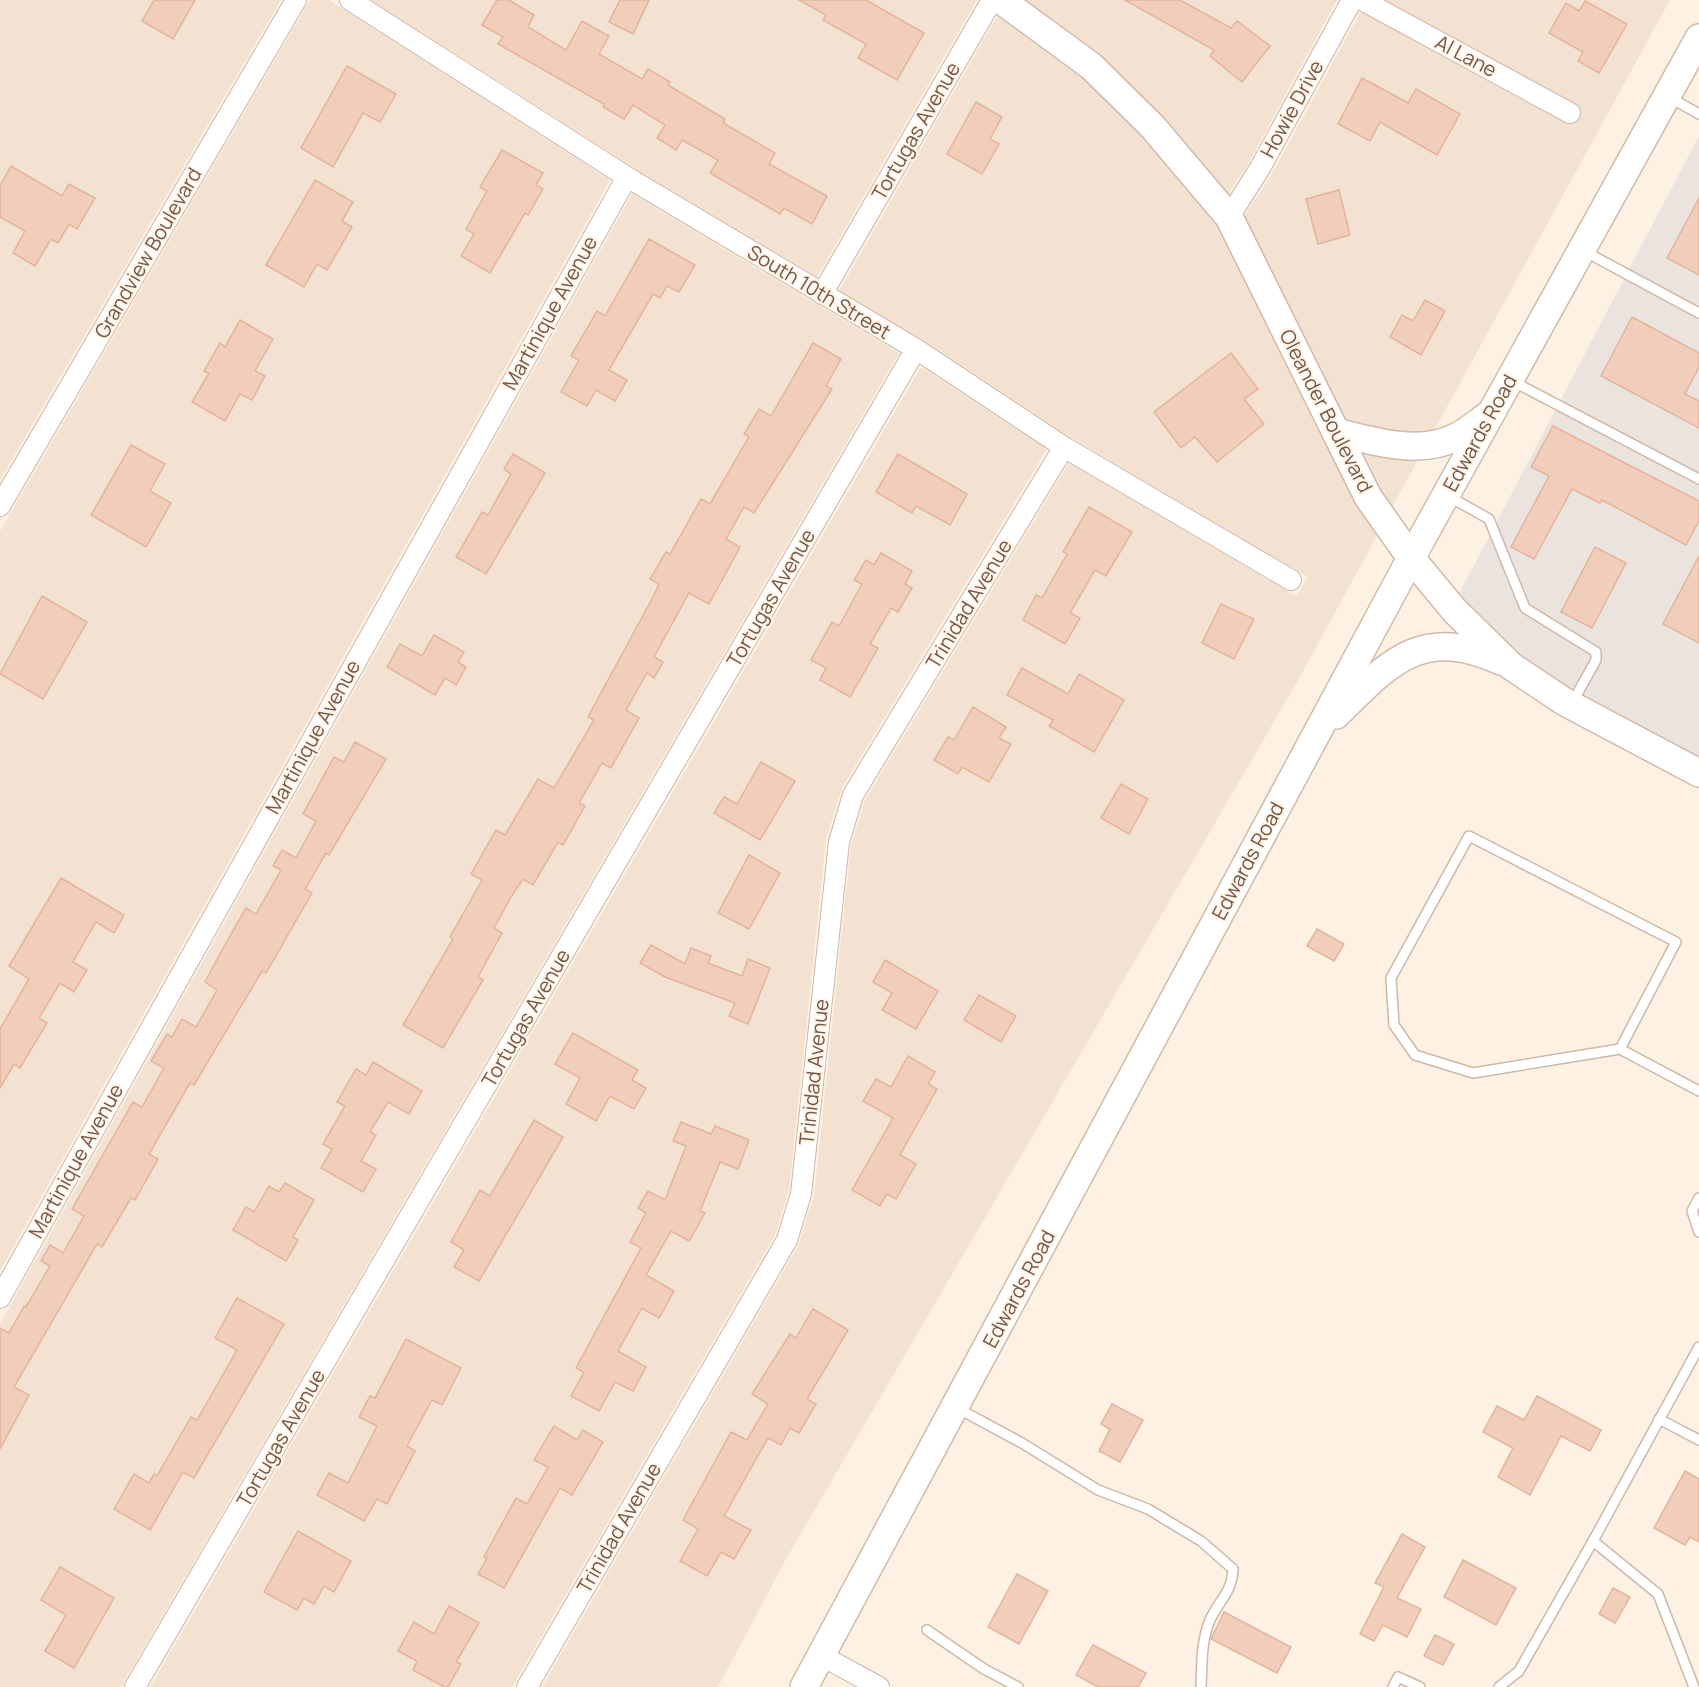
<svg xmlns="http://www.w3.org/2000/svg" width="1699" height="1687" font-family="Manrope,sans-serif">
<style>
.residential{fill:#f3e2d1}
.industrial{fill:#ebe3de}
.building{fill:#f1cebb;stroke:#e3b49c;stroke-width:1.5}
.lines{fill:none;stroke-linecap:round;stroke-linejoin:round}
.lane-casing{stroke:#cdb8aa;stroke-width:12}
.street-casing{stroke:#cdb8aa;stroke-width:22}
.secondary-casing{stroke:#d2baaa;stroke-width:30}
.lane{stroke:#fff;stroke-width:9}
.street{stroke:#fff;stroke-width:20}
.secondary{stroke:#fff;stroke-width:27}
.labels{text-anchor:middle;stroke-width:4.5;stroke-linejoin:round;paint-order:stroke}
.street-label{font-size:20px;fill:#735749;stroke:#fff5e9}
</style>
<rect width="100%" height="100%" fill="#fcf1e3"/>
<!-- residential -->
<g class="residential">
<path d="M 0,0 L 281,0 L 0,480 Z"/>
<path d="M 310,0 L 329,0 L 610,180 L 0,1271 L 0,531 Z"/>
<path d="M 371,0 L 977,0 L 817,277 L 633,167 Z"/>
<path d="M 1020,0 L 1337,0 L 1249,162 L 1227,196 Z"/>
<path d="M 1367,0 L 1670,0 L 1391,509 L 1379,492 L 1243,218 L 1272,174 Z"/>
<path d="M 999,13 L 1082,75 L 1143,134 L 1214,217 L 1213,220 L 1220,224 L 1379,532 L 1296,684 L 785,1561 L 718,1687 L 542,1687 L 798,1246 L 814,1196 L 851,845 L 865,800 L 1069,463 L 1296,596 L 1308,577 L 1070,437 L 933,346 L 839,291 Z"/>
<path d="M 632,194 L 899,353 L 121,1687 L 0,1687 L 0,1324 Z"/>
<path d="M 921,367 L 1047,449 L 842,788 L 826,839 L 789,1190 L 775,1235 L 512,1687 L 150,1687 Z"/>
</g>
<!-- industrial -->
<path class="industrial" d="M 1699,136 L 1699,760 L 1571,692 L 1518,656 L 1458,596 Z"/>
<!-- building -->
<g class="building">
<path d="M 154,0 L 195,0 L 173,39 L 142,21 Z"/>
<path d="M 497,0 L 509,0 L 534,15 L 528,27 L 566,50 L 582,21 L 609,36 L 599,54 L 642,79 L 648,69 L 670,82 L 668,85 L 725,119 L 723,123 L 775,153 L 769,164 L 827,196 L 812,224 L 784,208 L 780,214 L 710,173 L 718,160 L 682,140 L 676,150 L 657,138 L 665,125 L 633,105 L 624,119 L 603,107 L 604,104 L 498,44 L 503,37 L 482,25 Z"/>
<path d="M 620,0 L 649,0 L 633,34 L 609,22 Z"/>
<path d="M 799,0 L 866,0 L 924,33 L 897,80 L 858,58 L 866,44 L 823,20 L 826,15 Z"/>
<path d="M 1125,0 L 1180,0 L 1231,28 L 1237,21 L 1270,46 L 1242,82 L 1210,56 L 1214,50 Z"/>
<path d="M 1585,1 L 1627,24 L 1599,73 L 1578,61 L 1583,52 L 1549,33 L 1566,3 L 1579,11 Z"/>
<path d="M 347,66 L 396,94 L 380,122 L 363,113 L 333,167 L 301,148 Z"/>
<path d="M 1362,78 L 1408,103 L 1416,89 L 1460,114 L 1437,155 L 1380,122 L 1370,141 L 1338,124 Z"/>
<path d="M 976,102 L 1002,117 L 990,139 L 999,144 L 982,174 L 947,154 Z"/>
<path d="M 502,150 L 543,173 L 536,185 L 543,189 L 528,215 L 525,213 L 490,273 L 461,256 L 474,234 L 466,229 L 487,191 L 480,187 Z"/>
<path d="M 11,166 L 62,196 L 69,184 L 95,198 L 77,229 L 69,224 L 58,243 L 51,239 L 35,266 L 13,253 L 25,231 L 0,217 L 0,186 Z"/>
<path d="M 315,180 L 353,202 L 342,221 L 352,227 L 327,270 L 317,264 L 304,287 L 266,265 Z"/>
<path d="M 1339,190 L 1350,235 L 1318,244 L 1306,199 Z"/>
<path d="M 1699,198 L 1699,275 L 1667,258 Z"/>
<path d="M 649,239 L 695,265 L 679,292 L 667,286 L 660,298 L 653,294 L 609,370 L 627,380 L 615,401 L 596,390 L 587,406 L 561,392 L 579,360 L 571,356 L 597,311 L 605,316 Z"/>
<path d="M 1425,300 L 1445,311 L 1421,355 L 1390,337 L 1402,315 L 1413,321 Z"/>
<path d="M 1632,317 L 1699,353 L 1699,367 L 1685,394 L 1699,401 L 1699,428 L 1601,376 Z"/>
<path d="M 240,320 L 273,339 L 255,371 L 265,376 L 252,400 L 240,394 L 225,421 L 192,402 L 209,373 L 204,371 L 220,343 L 225,347 Z"/>
<path d="M 813,343 L 841,359 L 826,386 L 832,389 L 754,513 L 744,507 L 726,539 L 740,547 L 709,604 L 689,593 L 654,657 L 663,662 L 654,678 L 647,673 L 626,710 L 639,718 L 611,768 L 602,763 L 579,803 L 585,806 L 563,845 L 558,842 L 533,885 L 523,879 L 511,897 L 494,928 L 502,933 L 478,977 L 483,980 L 443,1048 L 403,1025 L 453,939 L 450,937 L 482,880 L 471,874 L 496,830 L 505,835 L 538,779 L 554,788 L 594,720 L 588,717 L 653,597 L 659,584 L 650,579 L 666,552 L 670,554 L 701,499 L 710,504 L 749,437 L 744,434 L 759,409 L 771,416 Z"/>
<path d="M 1231,353 L 1258,389 L 1244,399 L 1264,424 L 1217,462 L 1195,437 L 1181,448 L 1154,412 Z"/>
<path d="M 1553,426 L 1699,501 L 1699,521 L 1686,545 L 1602,500 L 1600,503 L 1572,489 L 1534,559 L 1511,547 L 1549,476 L 1531,467 Z"/>
<path d="M 131,445 L 165,464 L 150,491 L 171,503 L 146,547 L 91,515 Z"/>
<path d="M 513,454 L 545,473 L 486,574 L 456,557 L 482,512 L 488,515 L 511,474 L 504,469 Z"/>
<path d="M 898,454 L 967,494 L 950,525 L 916,506 L 912,513 L 876,492 Z"/>
<path d="M 1089,507 L 1132,532 L 1106,576 L 1095,570 L 1070,613 L 1080,618 L 1065,644 L 1023,620 L 1036,595 L 1042,598 L 1067,554 L 1063,552 Z"/>
<path d="M 1595,547 L 1626,563 L 1592,628 L 1561,612 Z"/>
<path d="M 881,553 L 912,571 L 905,584 L 912,588 L 898,612 L 891,608 L 870,644 L 878,648 L 850,697 L 820,680 L 826,668 L 811,660 L 832,622 L 839,626 L 862,584 L 854,580 L 866,560 L 874,565 Z"/>
<path d="M 1699,556 L 1699,643 L 1663,624 Z"/>
<path d="M 42,596 L 87,622 L 43,699 L 0,674 Z"/>
<path d="M 1221,604 L 1254,619 L 1234,659 L 1202,643 Z"/>
<path d="M 434,635 L 464,652 L 458,662 L 466,667 L 456,685 L 445,678 L 435,695 L 387,667 L 400,644 L 422,656 Z"/>
<path d="M 1022,668 L 1068,694 L 1079,674 L 1124,700 L 1094,752 L 1049,726 L 1053,720 L 1007,695 Z"/>
<path d="M 973,707 L 1006,727 L 999,738 L 1011,744 L 989,782 L 962,767 L 958,774 L 934,760 L 948,737 L 954,740 Z"/>
<path d="M 355,742 L 386,759 L 329,855 L 326,853 L 305,889 L 312,893 L 266,973 L 262,971 L 194,1085 L 190,1083 L 149,1154 L 158,1159 L 135,1200 L 131,1198 L 102,1247 L 97,1244 L 14,1387 L 29,1395 L 0,1449 L 0,1328 L 9,1333 L 24,1306 L 26,1307 L 50,1266 L 41,1261 L 50,1245 L 63,1253 L 84,1216 L 72,1209 L 133,1102 L 142,1107 L 164,1068 L 151,1061 L 167,1034 L 172,1037 L 182,1019 L 196,1027 L 217,990 L 205,982 L 223,948 L 246,908 L 256,914 L 281,870 L 273,866 L 282,850 L 296,858 L 316,821 L 303,814 L 334,757 L 344,762 Z"/>
<path d="M 761,762 L 795,781 L 760,840 L 714,813 L 724,797 L 737,804 Z"/>
<path d="M 1121,784 L 1148,799 L 1129,834 L 1101,818 Z"/>
<path d="M 749,855 L 780,873 L 749,929 L 718,913 Z"/>
<path d="M 61,878 L 124,915 L 114,933 L 96,922 L 73,962 L 87,970 L 74,992 L 60,983 L 39,1018 L 47,1023 L 20,1068 L 14,1064 L 0,1088 L 0,1029 L 29,979 L 9,966 Z"/>
<path d="M 1317,929 L 1344,944 L 1334,961 L 1307,946 Z"/>
<path d="M 651,945 L 685,964 L 691,948 L 711,956 L 708,963 L 742,976 L 748,959 L 770,968 L 748,1024 L 729,1016 L 735,1003 L 665,977 L 640,963 Z"/>
<path d="M 885,960 L 938,991 L 916,1029 L 882,1010 L 892,993 L 873,982 Z"/>
<path d="M 979,995 L 1016,1016 L 1001,1042 L 964,1020 Z"/>
<path d="M 573,1033 L 638,1070 L 632,1080 L 646,1088 L 634,1109 L 610,1096 L 596,1121 L 566,1104 L 580,1078 L 555,1064 Z"/>
<path d="M 908,1056 L 935,1072 L 928,1084 L 937,1089 L 900,1155 L 916,1164 L 896,1199 L 887,1194 L 880,1206 L 852,1190 L 893,1118 L 863,1101 L 876,1079 L 891,1087 Z"/>
<path d="M 373,1062 L 422,1091 L 409,1114 L 388,1102 L 370,1132 L 376,1135 L 361,1161 L 376,1169 L 363,1192 L 321,1168 L 332,1149 L 323,1144 L 345,1106 L 337,1102 L 356,1069 L 366,1075 Z"/>
<path d="M 534,1120 L 563,1137 L 479,1281 L 454,1267 L 464,1250 L 451,1242 L 480,1190 L 490,1196 Z"/>
<path d="M 681,1122 L 711,1134 L 715,1126 L 749,1140 L 738,1169 L 720,1162 L 700,1211 L 705,1213 L 689,1241 L 671,1231 L 646,1275 L 674,1291 L 659,1318 L 642,1308 L 618,1351 L 646,1367 L 633,1391 L 615,1382 L 599,1411 L 571,1396 L 584,1372 L 576,1368 L 641,1248 L 630,1242 L 646,1213 L 638,1208 L 648,1191 L 665,1200 L 686,1146 L 673,1141 Z"/>
<path d="M 285,1183 L 314,1200 L 293,1237 L 298,1240 L 286,1261 L 233,1230 L 246,1207 L 254,1212 L 269,1186 L 279,1192 Z"/>
<path d="M 237,1298 L 284,1324 L 194,1478 L 183,1472 L 150,1530 L 114,1509 L 134,1474 L 149,1483 L 154,1474 L 157,1476 L 191,1417 L 197,1420 L 237,1350 L 215,1338 Z"/>
<path d="M 813,1309 L 848,1330 L 807,1399 L 816,1404 L 799,1433 L 790,1428 L 781,1445 L 768,1438 L 724,1516 L 751,1530 L 734,1559 L 721,1552 L 707,1576 L 680,1561 L 698,1529 L 683,1520 L 731,1432 L 747,1440 L 768,1404 L 752,1394 L 790,1334 L 796,1338 Z"/>
<path d="M 406,1339 L 461,1368 L 442,1405 L 432,1400 L 407,1446 L 415,1451 L 387,1504 L 377,1499 L 364,1521 L 317,1495 L 329,1473 L 348,1483 L 377,1426 L 359,1417 L 370,1396 L 375,1398 Z"/>
<path d="M 1537,1396 L 1601,1430 L 1590,1451 L 1561,1436 L 1530,1495 L 1498,1477 L 1513,1448 L 1483,1432 L 1497,1406 L 1524,1420 Z"/>
<path d="M 1112,1404 L 1143,1420 L 1120,1462 L 1099,1451 L 1110,1429 L 1101,1424 Z"/>
<path d="M 554,1426 L 577,1440 L 583,1430 L 603,1442 L 572,1495 L 560,1488 L 504,1588 L 478,1574 L 487,1558 L 484,1557 L 516,1498 L 527,1504 L 548,1467 L 534,1460 Z"/>
<path d="M 1685,1471 L 1699,1479 L 1699,1542 L 1690,1537 L 1685,1545 L 1654,1528 Z"/>
<path d="M 298,1531 L 351,1561 L 334,1592 L 324,1586 L 314,1604 L 304,1598 L 297,1610 L 264,1592 Z"/>
<path d="M 1402,1534 L 1425,1547 L 1397,1598 L 1421,1609 L 1407,1637 L 1383,1625 L 1374,1641 L 1360,1634 L 1384,1587 L 1375,1583 Z"/>
<path d="M 1463,1560 L 1516,1588 L 1496,1625 L 1444,1597 Z"/>
<path d="M 60,1567 L 114,1598 L 74,1668 L 45,1651 L 66,1615 L 41,1600 Z"/>
<path d="M 1017,1574 L 1048,1591 L 1019,1644 L 988,1627 Z"/>
<path d="M 1613,1588 L 1630,1597 L 1615,1623 L 1599,1614 Z"/>
<path d="M 449,1606 L 479,1623 L 456,1662 L 461,1664 L 448,1687 L 444,1687 L 413,1670 L 417,1661 L 398,1651 L 414,1622 L 434,1634 Z"/>
<path d="M 1224,1612 L 1291,1647 L 1277,1673 L 1211,1639 Z"/>
<path d="M 1435,1635 L 1454,1644 L 1443,1665 L 1424,1656 Z"/>
<path d="M 1093,1645 L 1146,1673 L 1138,1687 L 1098,1687 L 1076,1675 Z"/>
</g>
<g class="lines">
<!-- lane casing -->
<g class="lane-casing">
<g id="lane">
<path d="M 1669,97 L 1699,114"/>
<path d="M 1584,251 L 1699,313"/>
<path d="M 1512,381 L 1699,479"/>
<path d="M 1448,496 L 1489,519 L 1525,608 L 1596,652 L 1596,660 L 1572,703"/>
<path d="M 1620,1049 L 1676,942 L 1469,836 L 1391,978 L 1394,1025 L 1415,1055 L 1473,1073 L 1620,1049 L 1699,1091"/>
<path d="M 1699,1198 L 1692,1211 L 1699,1232"/>
<path d="M 957,1408 L 1022,1443 L 1098,1490 L 1148,1509 L 1201,1541 L 1233,1569 C 1232,1593 1219,1600 1210,1620 C 1201,1641 1202,1665 1201,1687"/>
<path d="M 1659,1419 L 1699,1440"/>
<path d="M 927,1630 L 984,1669 L 1018,1687"/>
<path d="M 1393,1687 L 1398,1677 L 1420,1687"/>
<path d="M 1499,1687 L 1519,1671 L 1593,1541"/>
<path d="M 1694,1687 L 1658,1594 L 1593,1541 L 1699,1347"/>
</g>
</g>
<!-- street casing -->
<g class="street-casing">
<g id="street">
<path d="M 350,0 L 627,177 L 916,349 L 1064,447 L 1291,580"/>
<path d="M 1362,0 L 1570,113"/>
<path d="M 1229,217 L 1260,168 L 1352,0"/>
<path d="M 822,294 L 992,0"/>
<path d="M 0,506 L 296,0"/>
<path d="M 0,1298 L 627,177"/>
<path d="M 822,1656 L 879,1687"/>
<path d="M 135,1687 L 916,349"/>
<path d="M 527,1687 L 787,1240 L 801,1194 L 839,842 L 853,795 L 1064,447"/>
</g>
</g>
<!-- secondary casing -->
<g class="secondary-casing">
<g id="secondary">
<path d="M 1001,0 L 1091,66 L 1152,126 L 1229,217 L 1368,497 L 1411,558 L 1455,611 L 1511,666 L 1565,702 L 1699,773"/>
<path d="M 1336,432 C 1373,441 1419,456 1456,437 C 1467,432 1477,423 1487,416"/>
<path d="M 1336,715 C 1390,662 1421,625 1501,661"/>
<path d="M 804,1687 L 1411,558 L 1699,38"/>
</g>
</g>
<!-- lane -->
<use href="#lane" class="lane"/>
<!-- street -->
<use href="#street" class="street"/>
<!-- secondary -->
<use href="#secondary" class="secondary"/>
</g>
<g class="labels">
<!-- street labels -->
<g class="street-label">
<text transform="translate(1466 56) rotate(28)" y="7">Al Lane</text>
<text transform="translate(1292 109) rotate(-61)" y="7">Howie Drive</text>
<text transform="translate(916 131) rotate(-60)" y="7">Tortugas Avenue</text>
<text transform="translate(148 253) rotate(-60)" y="7">Grandview Boulevard</text>
<text transform="translate(819 292) rotate(31)" y="7">South 10th Street</text>
<text transform="translate(550 313) rotate(-61)" y="7">Martinique Avenue</text>
<text transform="translate(1326 411) rotate(63)" y="7">Oleander Boulevard</text>
<text transform="translate(1480 433) rotate(-61)" y="7">Edwards Road</text>
<text transform="translate(771 598) rotate(-60)" y="7">Tortugas Avenue</text>
<text transform="translate(969 604) rotate(-59)" y="7">Trinidad Avenue</text>
<text transform="translate(313 737) rotate(-61)" y="7">Martinique Avenue</text>
<text transform="translate(1248 861) rotate(-62)" y="7">Edwards Road</text>
<text transform="translate(526 1018) rotate(-60)" y="7">Tortugas Avenue</text>
<text transform="translate(814 1072) rotate(-84)" y="7">Trinidad Avenue</text>
<text transform="translate(76 1161) rotate(-61)" y="7">Martinique Avenue</text>
<text transform="translate(1019 1289) rotate(-62)" y="7">Edwards Road</text>
<text transform="translate(281 1438) rotate(-60)" y="7">Tortugas Avenue</text>
<text transform="translate(619 1528) rotate(-60)" y="7">Trinidad Avenue</text>
</g>
</g>
</svg>
